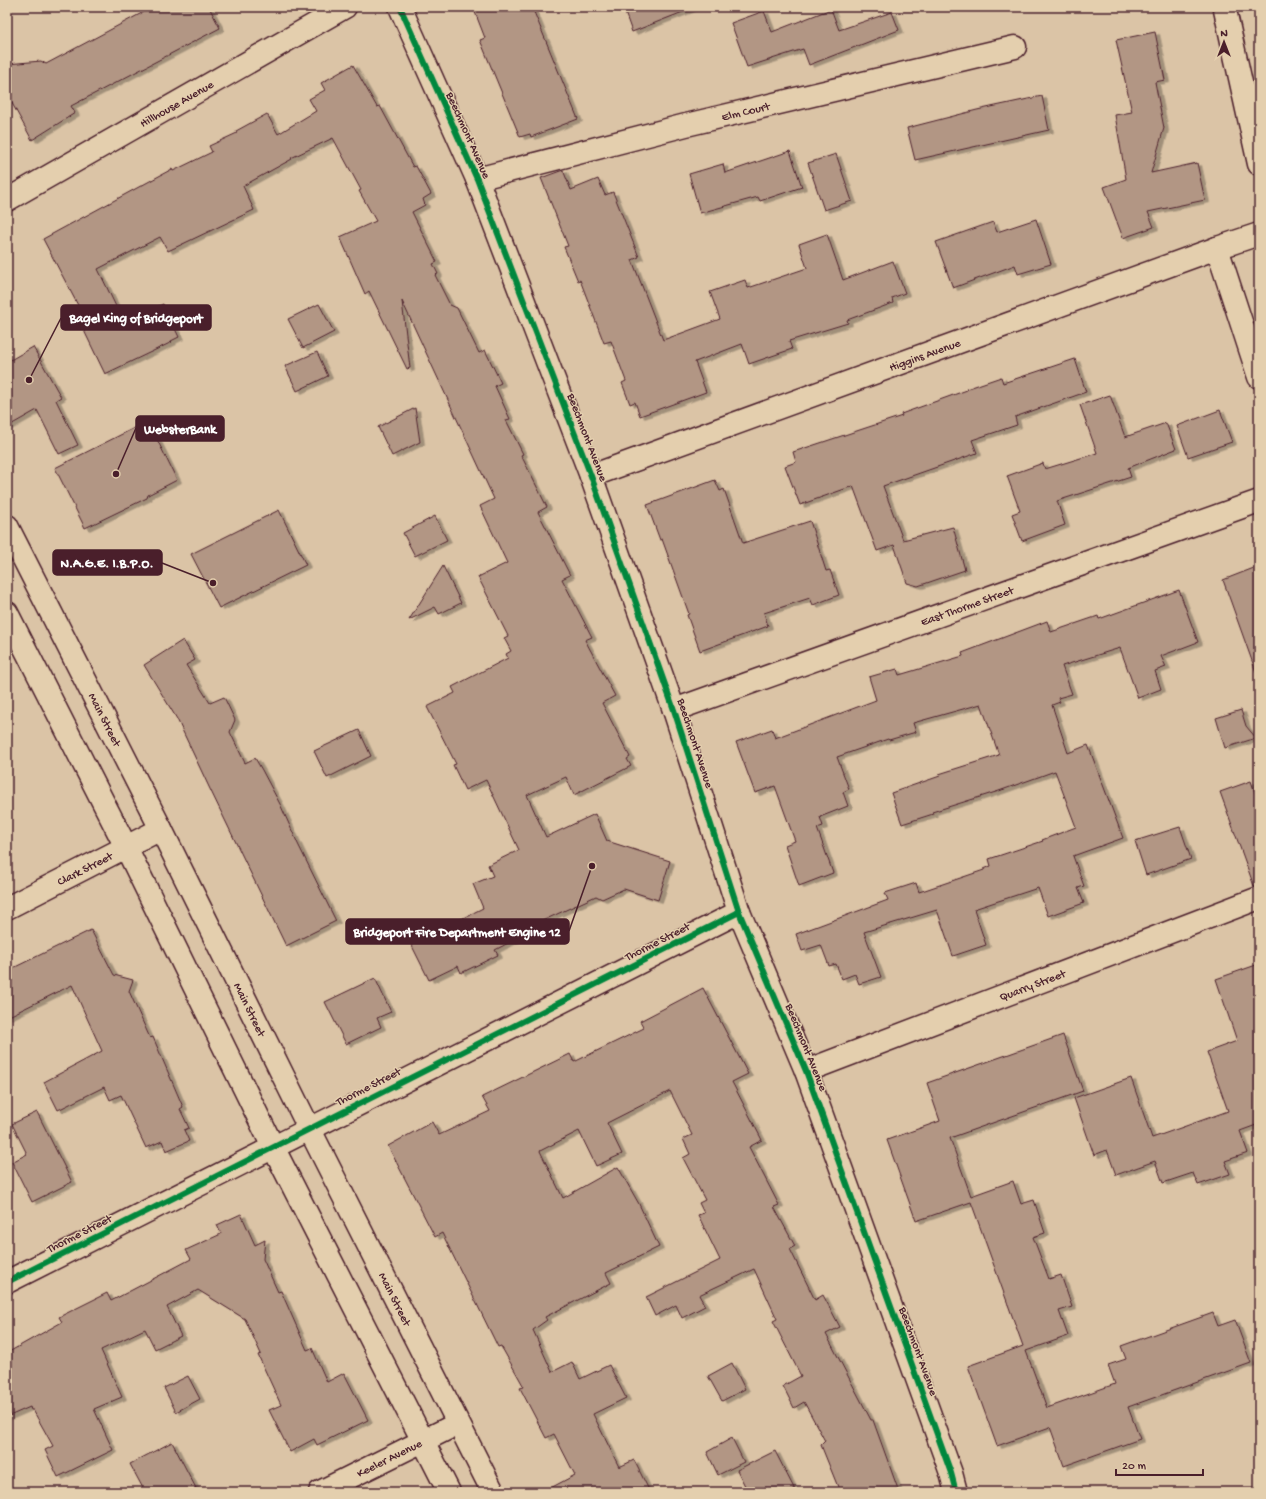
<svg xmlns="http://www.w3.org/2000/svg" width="1266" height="1499" font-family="'Gochi Hand',sans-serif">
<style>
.building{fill:#b29684;stroke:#4a1f2b;filter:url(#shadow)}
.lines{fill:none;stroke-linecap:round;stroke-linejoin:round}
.minor-casing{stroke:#4a1f2b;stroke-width:25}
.major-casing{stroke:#4a1f2b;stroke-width:25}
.minor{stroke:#e4cfae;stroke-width:22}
.major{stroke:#e4cfae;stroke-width:22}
.cycleway-casing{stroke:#e4cfae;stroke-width:8}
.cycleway{stroke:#00873e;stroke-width:6}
.labels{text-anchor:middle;stroke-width:3;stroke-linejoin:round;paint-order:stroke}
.street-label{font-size:12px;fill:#4a1f2b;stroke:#e4cfae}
.leader{fill:none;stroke:#4a1f2b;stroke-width:1.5}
.callout-dot{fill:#4a1f2b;stroke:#e4cfae;stroke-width:1.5}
.callout{fill:#4a1f2b;stroke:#4a1f2b;stroke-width:1.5}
.callout-label{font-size:13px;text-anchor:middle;font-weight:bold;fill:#fff}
</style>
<defs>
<filter id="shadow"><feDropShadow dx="4.5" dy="2.5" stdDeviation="0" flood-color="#0004"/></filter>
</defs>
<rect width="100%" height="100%" fill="#dbc4a6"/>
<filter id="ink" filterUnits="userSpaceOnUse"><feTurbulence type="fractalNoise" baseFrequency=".025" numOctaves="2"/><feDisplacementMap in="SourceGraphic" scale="8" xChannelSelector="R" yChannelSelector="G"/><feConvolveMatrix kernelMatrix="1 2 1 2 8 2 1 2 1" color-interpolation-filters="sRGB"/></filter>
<g filter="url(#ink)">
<!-- building -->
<g class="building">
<path d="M 153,7 L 209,7 L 220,28 L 71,106 L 75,113 L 32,140 L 7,94 L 7,64 L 41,61 L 46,64 Z"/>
<path d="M 473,7 L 532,7 L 578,119 L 531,137 L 530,134 L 520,137 L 480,40 L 485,38 Z"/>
<path d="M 623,7 L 693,7 L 693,8 L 632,32 Z"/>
<path d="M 831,9 L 839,30 L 892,12 L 899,30 L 809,65 L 803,49 L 747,67 L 731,23 L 764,11 L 772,32 Z"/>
<path d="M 1155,32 L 1165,80 L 1155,82 L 1164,128 L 1151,173 L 1197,163 L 1205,200 L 1148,212 L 1154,227 L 1123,238 L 1104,187 L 1126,179 L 1115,115 L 1132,112 L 1116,40 Z"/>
<path d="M 353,65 L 377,107 L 380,106 L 413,167 L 416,166 L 431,194 L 423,199 L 425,205 L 412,212 L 437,262 L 433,264 L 438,274 L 435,275 L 450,305 L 457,308 L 479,353 L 485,350 L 501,383 L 495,386 L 510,419 L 506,420 L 523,454 L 521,455 L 547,507 L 538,512 L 570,575 L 562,579 L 592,637 L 585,640 L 615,696 L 602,703 L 630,757 L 627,759 L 631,766 L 574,795 L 566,777 L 527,795 L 546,837 L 595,814 L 607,841 L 670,861 L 658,900 L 624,889 L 602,899 L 596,896 L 514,934 L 516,939 L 495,950 L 498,955 L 461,973 L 458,966 L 429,980 L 411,944 L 483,908 L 473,884 L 493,876 L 488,865 L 519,850 L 486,780 L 465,790 L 453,765 L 456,764 L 427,707 L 455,693 L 452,687 L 508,658 L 506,654 L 511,651 L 504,638 L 508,636 L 478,577 L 507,563 L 480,506 L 494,499 L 402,301 L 410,368 L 407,369 L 369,291 L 365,294 L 340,237 L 376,221 L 359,191 L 361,190 L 333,138 L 291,158 L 292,159 L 243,186 L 254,210 L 168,251 L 160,237 L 98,269 L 124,323 L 163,304 L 179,337 L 171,341 L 172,342 L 105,374 L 76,314 L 81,311 L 43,239 L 172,169 L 173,171 L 212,152 L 209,146 L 237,133 L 236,131 L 267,114 L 278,134 L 316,111 L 309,99 L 325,90 L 321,83 Z"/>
<path d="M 1042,96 L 1049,130 L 915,160 L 907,128 L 977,110 Z"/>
<path d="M 790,151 L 802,187 L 760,201 L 758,197 L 700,213 L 689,174 L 723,164 L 725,173 Z"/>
<path d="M 836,154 L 852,201 L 824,210 L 808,163 Z"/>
<path d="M 563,170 L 571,190 L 598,179 L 605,195 L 613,192 L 639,257 L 632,260 L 663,340 L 720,319 L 710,292 L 745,280 L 748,288 L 807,268 L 799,244 L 827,234 L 843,280 L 893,261 L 905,293 L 892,298 L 893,303 L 847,320 L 848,323 L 789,341 L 792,349 L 749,364 L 742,344 L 695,362 L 706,392 L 640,416 L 635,402 L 630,404 L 622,383 L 626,381 L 611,341 L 604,343 L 580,280 L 578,281 L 564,247 L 568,246 L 541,178 Z"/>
<path d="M 1036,219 L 1051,264 L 1018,274 L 1015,265 L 953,288 L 936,242 L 993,222 L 997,232 Z"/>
<path d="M 319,304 L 334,332 L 303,348 L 288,319 Z"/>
<path d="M 33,347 L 61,397 L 56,400 L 78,445 L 59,454 L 37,410 L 7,427 L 7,362 Z"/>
<path d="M 317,352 L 328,376 L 297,391 L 285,366 Z"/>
<path d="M 1075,359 L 1086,392 L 1015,417 L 1017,425 L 972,440 L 977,453 L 883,486 L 903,540 L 953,527 L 965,570 L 918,586 L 907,583 L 894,545 L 877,551 L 853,486 L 800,505 L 785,466 L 796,462 L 793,452 L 902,416 L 901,414 L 967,390 L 966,389 L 1001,377 L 1003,383 Z"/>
<path d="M 1110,395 L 1125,437 L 1166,423 L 1176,449 L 1128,468 L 1131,477 L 1057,501 L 1065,525 L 1022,541 L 1012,514 L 1020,511 L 1007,476 L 1043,463 L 1045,469 L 1097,453 L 1080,405 Z"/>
<path d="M 415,408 L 420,442 L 392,456 L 378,427 Z"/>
<path d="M 1220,410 L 1232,442 L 1188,457 L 1177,426 Z"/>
<path d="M 148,421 L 177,480 L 148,495 L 147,498 L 85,528 L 55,468 Z"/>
<path d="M 715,480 L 720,491 L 724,489 L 743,543 L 810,521 L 826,571 L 830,570 L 839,595 L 813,605 L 810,598 L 764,613 L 768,626 L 700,651 L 687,615 L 689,614 L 662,539 L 660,540 L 647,505 Z"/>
<path d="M 279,510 L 306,565 L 219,608 L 191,554 Z"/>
<path d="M 435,516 L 447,540 L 415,556 L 403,533 Z"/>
<path d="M 443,566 L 461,603 L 439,614 L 435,607 L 409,620 Z"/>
<path d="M 1259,566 L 1259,671 L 1256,672 L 1223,580 Z"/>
<path d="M 1179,590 L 1198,642 L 1161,656 L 1166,667 L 1155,671 L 1161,689 L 1138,698 L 1120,648 L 1062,666 L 1072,694 L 1058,698 L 1060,702 L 1052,705 L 1068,753 L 1088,745 L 1123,838 L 1073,856 L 1084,886 L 1078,888 L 1084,903 L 1048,916 L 1038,888 L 974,909 L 986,945 L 953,956 L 937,910 L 864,932 L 881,977 L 859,984 L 855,974 L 842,979 L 836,964 L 829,966 L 821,945 L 802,951 L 796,934 L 888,900 L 885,893 L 916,883 L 919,892 L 984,870 L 984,869 L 991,866 L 989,859 L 1043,841 L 1042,840 L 1076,827 L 1055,771 L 999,791 L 932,812 L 933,814 L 902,824 L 891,793 L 940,776 L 939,774 L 999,755 L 981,704 L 913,723 L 916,732 L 889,740 L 888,739 L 837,757 L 849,789 L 843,792 L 848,806 L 820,817 L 823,826 L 817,828 L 833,873 L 799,886 L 785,845 L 795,841 L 775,786 L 755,793 L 736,742 L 772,729 L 775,738 L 876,700 L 869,677 L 897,669 L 899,675 L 963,656 L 962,653 L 1047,621 L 1051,632 L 1098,616 L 1099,619 Z"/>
<path d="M 183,640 L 195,660 L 186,665 L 210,703 L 224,697 L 235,720 L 230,732 L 245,763 L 255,758 L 262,770 L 280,804 L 298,844 L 336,921 L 286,946 L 209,787 L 177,719 L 144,665 Z"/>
<path d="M 1241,710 L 1246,726 L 1256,738 L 1225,748 L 1216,718 Z"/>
<path d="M 359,730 L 371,756 L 327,778 L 314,751 Z"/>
<path d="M 1251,781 L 1259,804 L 1259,886 L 1254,886 L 1220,792 Z"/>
<path d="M 1180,827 L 1191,859 L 1146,875 L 1135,841 Z"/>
<path d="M 91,930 L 114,975 L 133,980 L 129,991 L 150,1038 L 153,1037 L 183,1107 L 180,1109 L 189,1128 L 184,1130 L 189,1141 L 166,1151 L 162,1141 L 146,1148 L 121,1095 L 110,1100 L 104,1087 L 58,1110 L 44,1082 L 102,1051 L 72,985 L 7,1017 L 7,971 Z"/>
<path d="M 1259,964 L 1259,1124 L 1240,1131 L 1248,1153 L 1225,1161 L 1230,1174 L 1198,1185 L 1193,1173 L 1163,1183 L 1155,1161 L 1116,1175 L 1107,1150 L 1094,1155 L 1074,1098 L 1131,1078 L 1152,1138 L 1228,1111 L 1207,1052 L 1237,1041 L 1216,979 Z"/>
<path d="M 375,978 L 391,1012 L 377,1018 L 381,1027 L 346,1044 L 325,1002 Z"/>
<path d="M 703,988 L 748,1074 L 732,1082 L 762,1140 L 749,1147 L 779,1205 L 774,1207 L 795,1246 L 790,1249 L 815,1300 L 823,1295 L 840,1327 L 826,1334 L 871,1420 L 873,1420 L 899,1492 L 840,1492 L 821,1445 L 825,1441 L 804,1402 L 794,1408 L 783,1386 L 801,1376 L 773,1321 L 777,1319 L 754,1269 L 699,1295 L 705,1306 L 682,1318 L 676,1305 L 655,1316 L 646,1297 L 720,1260 L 698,1215 L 704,1213 L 699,1203 L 705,1200 L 683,1158 L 690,1154 L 683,1139 L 692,1135 L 670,1091 L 607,1123 L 622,1154 L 596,1166 L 579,1131 L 540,1151 L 563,1198 L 618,1167 L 639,1204 L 659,1247 L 606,1273 L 611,1283 L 545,1317 L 547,1320 L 533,1330 L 552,1372 L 572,1362 L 580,1379 L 609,1365 L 626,1398 L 593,1414 L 619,1467 L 634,1460 L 650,1492 L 543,1492 L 575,1475 L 554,1434 L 546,1438 L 520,1388 L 524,1387 L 501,1346 L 498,1347 L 442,1233 L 435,1237 L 388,1146 L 432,1122 L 439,1135 L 490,1111 L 482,1097 L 570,1054 L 574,1062 L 644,1028 L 640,1021 Z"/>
<path d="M 1063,1035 L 1083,1091 L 950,1138 L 971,1196 L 1013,1181 L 1021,1204 L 1034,1200 L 1045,1233 L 1033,1237 L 1049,1279 L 1061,1275 L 1072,1307 L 1059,1311 L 1068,1336 L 1026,1351 L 1047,1408 L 1115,1384 L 1108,1365 L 1126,1359 L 1121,1346 L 1213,1313 L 1218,1326 L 1235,1320 L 1251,1363 L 1128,1407 L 1140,1439 L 1064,1466 L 1050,1427 L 997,1446 L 968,1366 L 1023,1346 L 971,1202 L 916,1221 L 887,1140 L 940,1121 L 927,1083 Z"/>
<path d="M 37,1112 L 72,1182 L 32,1202 L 12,1162 L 27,1154 L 12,1124 Z"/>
<path d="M 241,1214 L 255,1245 L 265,1240 L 263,1259 L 278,1292 L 281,1291 L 307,1350 L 312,1348 L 327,1382 L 344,1373 L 368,1420 L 317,1445 L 314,1439 L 290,1452 L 269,1410 L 281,1405 L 258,1355 L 261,1354 L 245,1319 L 198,1290 L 167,1307 L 181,1336 L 155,1349 L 145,1329 L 101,1350 L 122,1397 L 94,1409 L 113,1450 L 58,1477 L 45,1450 L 53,1446 L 33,1410 L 31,1410 L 30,1407 L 7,1417 L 7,1353 L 62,1322 L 59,1317 L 107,1293 L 111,1301 L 191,1259 L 186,1250 L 221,1234 L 217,1225 Z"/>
<path d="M 732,1363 L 745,1389 L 722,1401 L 708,1376 Z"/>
<path d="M 188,1376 L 200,1399 L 176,1412 L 164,1388 Z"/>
<path d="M 732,1438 L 744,1462 L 718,1475 L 707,1452 Z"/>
<path d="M 172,1442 L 198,1492 L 145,1492 L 130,1464 Z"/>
<path d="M 775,1451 L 796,1492 L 748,1492 L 737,1470 Z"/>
</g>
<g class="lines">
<!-- minor casing -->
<g class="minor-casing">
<g id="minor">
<path d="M 400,7 L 477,179 L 591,476 L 674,710 L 739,912 L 806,1071 L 951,1473 L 956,1492"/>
<path d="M 1225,10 L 1259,164"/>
<path id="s1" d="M 477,179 L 686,125 L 1015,47"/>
<path id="s2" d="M 7,200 L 345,7"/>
<path d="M 1217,248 L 1259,377"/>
<path id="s3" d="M 591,476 L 1217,248 L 1259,234"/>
<path id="s4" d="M 674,710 L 1259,501"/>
<path id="s5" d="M 7,908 L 161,829"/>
<path id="s6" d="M 806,1071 L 1259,898"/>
<path d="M 7,1282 L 739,912"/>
<path id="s7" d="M 320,1492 L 457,1424"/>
</g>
</g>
<!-- major casing -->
<g class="major-casing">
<g id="major">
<path id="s8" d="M 7,526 L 161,829 L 309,1128 L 493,1492"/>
<path d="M 7,613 L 126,847 L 273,1147 L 449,1492"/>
</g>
</g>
<!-- minor -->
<use href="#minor" class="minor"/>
<!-- major -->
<use href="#major" class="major"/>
<!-- cycleway casing -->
<g class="cycleway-casing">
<g id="cycleway">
<path d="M 400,7 L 477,179 L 591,476 L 674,710 L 739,912 L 806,1071 L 951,1473 L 956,1492"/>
<path d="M 7,1282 L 739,912"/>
</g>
</g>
<!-- cycleway -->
<use href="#cycleway" class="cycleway"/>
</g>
</g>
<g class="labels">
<!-- street labels -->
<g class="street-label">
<text dy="4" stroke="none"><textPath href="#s2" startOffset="195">Hillhouse Avenue</textPath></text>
<text dy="4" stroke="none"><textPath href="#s1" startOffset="277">Elm Court</textPath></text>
<text transform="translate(469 135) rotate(66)" y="4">Beechmont Avenue</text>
<text dy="4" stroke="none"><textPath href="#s3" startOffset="355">Higgins Avenue</textPath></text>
<text transform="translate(588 437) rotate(69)" y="4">Beechmont Avenue</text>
<text dy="4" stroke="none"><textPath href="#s4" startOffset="311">East Thorme Street</textPath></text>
<text dy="4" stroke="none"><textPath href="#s8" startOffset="217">Main Street</textPath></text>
<text transform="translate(696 743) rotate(72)" y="4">Beechmont Avenue</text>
<text dy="4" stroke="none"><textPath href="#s5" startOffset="87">Clark Street</textPath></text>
<text transform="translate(657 941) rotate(-27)" y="4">Thorme Street</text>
<text dy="4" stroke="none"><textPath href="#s6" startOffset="242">Quarry Street</textPath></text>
<text dy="4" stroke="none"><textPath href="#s8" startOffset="541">Main Street</textPath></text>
<text transform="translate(807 1047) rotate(68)" y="4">Beechmont Avenue</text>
<text transform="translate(368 1086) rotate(-27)" y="4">Thorme Street</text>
<text transform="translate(79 1233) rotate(-27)" y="4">Thorme Street</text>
<text dy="4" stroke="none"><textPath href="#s8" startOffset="865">Main Street</textPath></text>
<text transform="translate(919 1351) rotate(70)" y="4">Beechmont Avenue</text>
<text dy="4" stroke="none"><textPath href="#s7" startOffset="77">Keeler Avenue</textPath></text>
</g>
</g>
<!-- callouts -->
<path class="leader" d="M29 380L61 318M116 474L136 428M213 583L162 563M592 866L569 931"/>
<g class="callout-dot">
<circle cx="29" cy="380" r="4"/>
<circle cx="116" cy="474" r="4"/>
<circle cx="213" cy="583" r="4"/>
<circle cx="592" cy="866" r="4"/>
</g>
<g class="callout">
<rect x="61" y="305" width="150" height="25" rx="4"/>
<rect x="136" y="416" width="88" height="25" rx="4"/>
<rect x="53" y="550" width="109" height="25" rx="4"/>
<rect x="346" y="919" width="223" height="25" rx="4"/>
</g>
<g class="callout-label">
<text x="136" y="322">Bagel King of Bridgeport</text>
<text x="180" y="433">WebsterBank</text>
<text x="107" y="567">N.A.G.E. I.B.P.O.</text>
<text x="457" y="936">Bridgeport Fire Department Engine 12</text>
</g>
<!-- margin -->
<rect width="1266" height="1499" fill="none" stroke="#e4cfae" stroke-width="24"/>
<rect x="12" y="12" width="1242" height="1475" fill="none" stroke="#4a1f2b" stroke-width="1.5" filter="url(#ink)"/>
<!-- north arrow -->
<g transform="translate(1224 42)" stroke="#e4cfae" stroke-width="3" paint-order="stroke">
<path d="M0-3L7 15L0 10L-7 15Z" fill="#4a1f2b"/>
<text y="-6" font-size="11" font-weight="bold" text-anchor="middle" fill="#4a1f2b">N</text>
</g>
<!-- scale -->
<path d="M1116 1469v6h87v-6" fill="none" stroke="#4a1f2b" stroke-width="2"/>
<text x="1122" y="1469" font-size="12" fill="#4a1f2b" stroke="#e4cfae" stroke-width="3" paint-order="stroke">20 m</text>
</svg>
